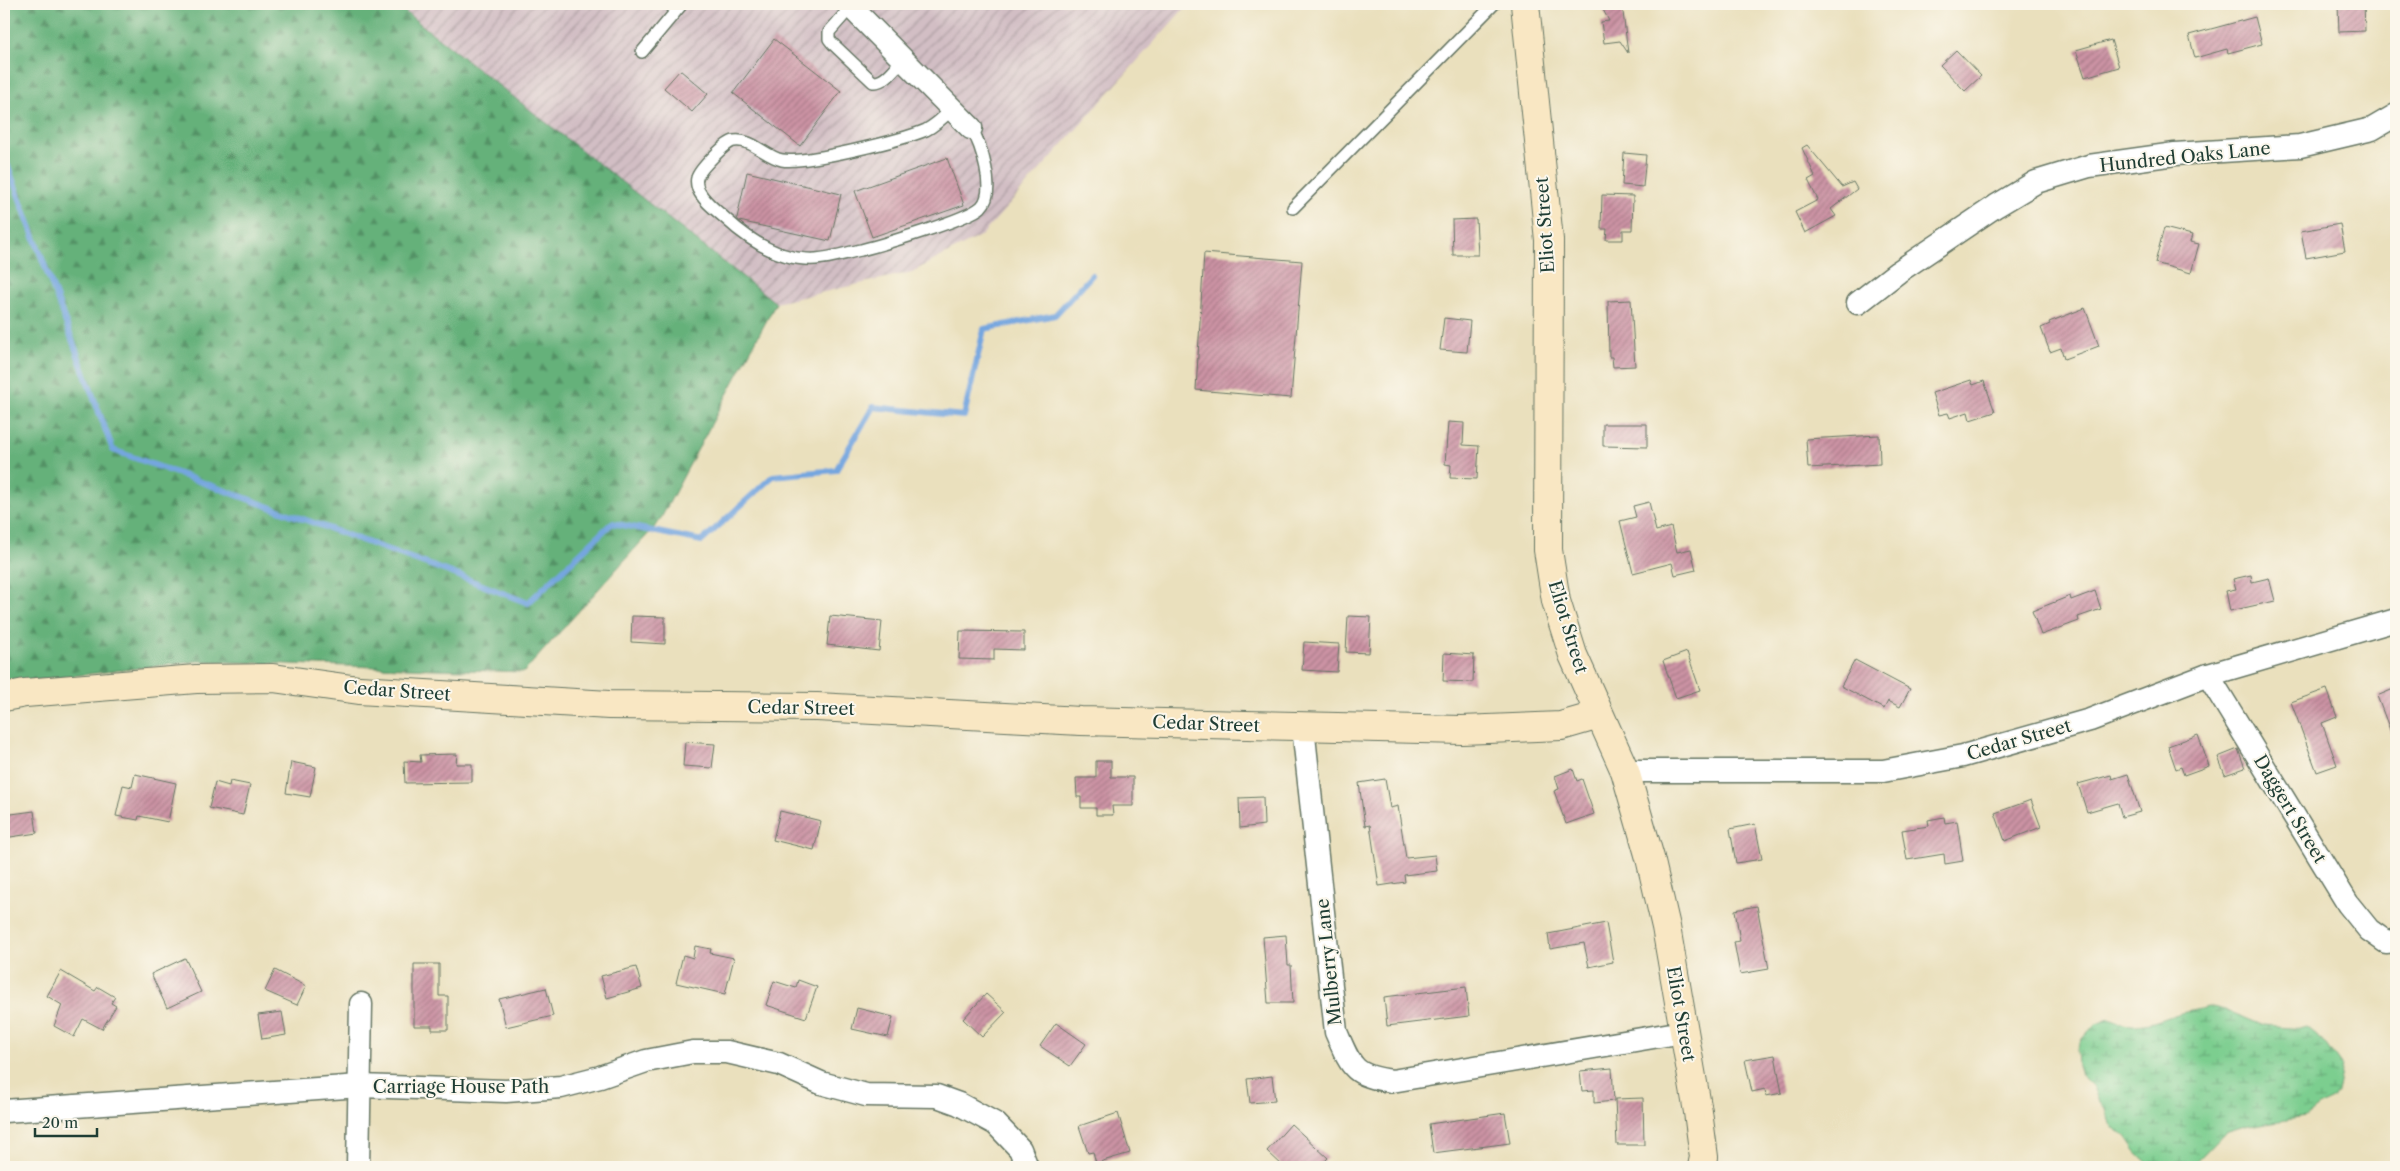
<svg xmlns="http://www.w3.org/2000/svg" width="2400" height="1171" font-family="'Libre Caslon Text',serif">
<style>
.industrial{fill:url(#industrial-furrows)}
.forest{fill:url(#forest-firs);stroke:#427757}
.wetland{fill:url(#wetland-marsh);stroke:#4e8662}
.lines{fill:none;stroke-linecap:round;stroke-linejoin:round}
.stream{stroke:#74a6df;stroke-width:6}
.building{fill:url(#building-hatch)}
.lane-casing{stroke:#667664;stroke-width:14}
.street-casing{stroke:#667664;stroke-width:25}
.secondary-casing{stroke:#667664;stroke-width:30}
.lane{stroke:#fff;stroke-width:11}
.street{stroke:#fff;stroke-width:22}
.secondary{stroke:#f9e7c3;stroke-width:28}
.labels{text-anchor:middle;stroke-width:4;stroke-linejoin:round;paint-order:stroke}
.street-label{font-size:18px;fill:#1f3d34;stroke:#fbf7ec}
</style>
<defs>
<pattern id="industrial-furrows" width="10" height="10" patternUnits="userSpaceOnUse" patternTransform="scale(1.25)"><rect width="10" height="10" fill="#d2bec4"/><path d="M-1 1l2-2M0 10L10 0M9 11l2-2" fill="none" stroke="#aa9ca0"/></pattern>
<pattern id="forest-firs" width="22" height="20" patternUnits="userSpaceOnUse" patternTransform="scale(1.25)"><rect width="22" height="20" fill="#65b17a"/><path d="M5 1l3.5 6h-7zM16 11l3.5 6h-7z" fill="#539165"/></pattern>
<pattern id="wetland-marsh" width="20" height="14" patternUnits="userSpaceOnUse" patternTransform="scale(1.25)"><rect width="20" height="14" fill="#7cce8f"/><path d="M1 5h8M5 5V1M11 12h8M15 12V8" fill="none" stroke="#65a876"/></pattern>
<pattern id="building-hatch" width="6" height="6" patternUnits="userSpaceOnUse" patternTransform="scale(1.25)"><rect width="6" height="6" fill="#cc93a4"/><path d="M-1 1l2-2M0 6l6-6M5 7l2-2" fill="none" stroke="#a57986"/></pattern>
</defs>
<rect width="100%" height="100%" fill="#fbf7ec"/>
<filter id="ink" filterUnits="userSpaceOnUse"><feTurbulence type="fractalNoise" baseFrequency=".02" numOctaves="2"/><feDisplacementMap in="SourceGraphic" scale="10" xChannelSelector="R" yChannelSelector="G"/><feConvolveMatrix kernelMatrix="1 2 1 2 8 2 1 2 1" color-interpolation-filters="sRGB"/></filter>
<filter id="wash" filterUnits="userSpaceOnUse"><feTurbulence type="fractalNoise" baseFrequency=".0096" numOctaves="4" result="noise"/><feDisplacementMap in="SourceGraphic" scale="20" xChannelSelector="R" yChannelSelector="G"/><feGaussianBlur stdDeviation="1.12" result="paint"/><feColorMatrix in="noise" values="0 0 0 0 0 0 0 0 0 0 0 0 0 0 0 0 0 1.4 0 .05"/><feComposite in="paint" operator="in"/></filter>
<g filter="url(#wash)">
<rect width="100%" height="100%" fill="#eae0bd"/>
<!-- industrial -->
<path class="industrial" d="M 387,4 L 1188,4 L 982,235 L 912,272 L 776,303 Z"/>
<!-- forest -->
<path class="forest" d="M 4,4 L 395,4 L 776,303 L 659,522 L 524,672 L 199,661 L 4,684 Z"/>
<!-- wetland -->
<path class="wetland" d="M 2208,1007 L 2233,1013 L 2262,1025 L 2306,1028 L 2327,1045 L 2342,1066 L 2337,1093 L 2333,1100 L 2318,1107 L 2305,1117 L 2248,1126 L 2225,1133 L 2192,1167 L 2152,1167 L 2136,1152 L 2125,1136 L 2117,1132 L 2110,1124 L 2106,1108 L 2099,1102 L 2093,1087 L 2081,1075 L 2078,1066 L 2077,1049 L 2081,1040 L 2094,1025 L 2109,1019 C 2135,1032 2155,1021 2181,1013 C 2190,1011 2199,1010 2208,1007 Z"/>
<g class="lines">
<!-- stream -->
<path class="stream" d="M 4,156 L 113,450 L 449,572 L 528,603 L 612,523 L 702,541 L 773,476 L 836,470 L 873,407 L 964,416 L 984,329 L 1055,315 L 1092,275"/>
</g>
<g id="blocks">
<!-- building -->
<g class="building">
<path d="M 1600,4 L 1622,4 L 1628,53 L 1620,41 L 1604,43 L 1601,22 L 1609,21 Z"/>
<path d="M 2338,4 L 2364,4 L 2365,31 L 2339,32 Z"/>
<path d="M 2255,17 L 2262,44 L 2228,53 L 2227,49 L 2195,58 L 2189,35 Z"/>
<path d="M 774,39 L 841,91 L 800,146 L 733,93 Z"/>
<path d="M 2111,40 L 2119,67 L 2085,77 L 2076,50 Z"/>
<path d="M 1956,50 L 1981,76 L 1965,91 L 1940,65 Z"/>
<path d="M 680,70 L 708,94 L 692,112 L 664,88 Z"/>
<path d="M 1807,145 L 1842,187 L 1853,182 L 1857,189 L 1831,209 L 1836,216 L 1805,233 L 1795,212 L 1818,200 L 1808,180 L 1815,176 L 1802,148 Z"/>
<path d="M 1624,153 L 1646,155 L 1643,187 L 1622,185 Z"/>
<path d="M 947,158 L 964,205 L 872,237 L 855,191 Z"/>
<path d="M 747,172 L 841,194 L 830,241 L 739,221 L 737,218 Z"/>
<path d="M 1602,195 L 1633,196 L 1632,230 L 1623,230 L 1623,240 L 1606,240 L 1607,229 L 1601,229 Z"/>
<path d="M 1476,219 L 1478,255 L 1453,255 L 1452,220 Z"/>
<path d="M 2340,224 L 2345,251 L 2306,258 L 2301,231 Z"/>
<path d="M 2164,228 L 2192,235 L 2190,242 L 2199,244 L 2191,273 L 2155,263 Z"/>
<path d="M 1204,253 L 1302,261 L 1291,398 L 1196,390 Z"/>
<path d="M 1631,300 L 1635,366 L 1613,367 L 1612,357 L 1609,357 L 1608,301 Z"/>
<path d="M 2085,308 L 2099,346 L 2064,359 L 2061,348 L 2050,352 L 2041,328 L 2050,324 L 2049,322 Z"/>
<path d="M 1444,318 L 1470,321 L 1467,352 L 1440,350 Z"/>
<path d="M 1971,380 L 1973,385 L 1984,381 L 1995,412 L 1970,420 L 1968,412 L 1950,418 L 1948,413 L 1939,415 L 1932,393 Z"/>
<path d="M 1448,422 L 1464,423 L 1463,445 L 1479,446 L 1477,479 L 1450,478 L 1451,465 L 1445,464 Z"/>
<path d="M 1603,424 L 1647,424 L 1647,447 L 1603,446 Z"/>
<path d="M 1879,435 L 1880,464 L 1808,468 L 1806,439 Z"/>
<path d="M 1649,502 L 1656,531 L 1671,527 L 1677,552 L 1691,549 L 1696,570 L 1675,575 L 1672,563 L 1633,573 L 1620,521 L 1636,517 L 1633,506 Z"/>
<path d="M 2251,575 L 2252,582 L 2269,578 L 2275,601 L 2230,611 L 2226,591 L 2236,589 L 2233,579 Z"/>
<path d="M 2095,591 L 2101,609 L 2078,617 L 2079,621 L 2041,635 L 2032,611 L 2070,596 L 2071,600 Z"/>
<path d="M 632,616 L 665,617 L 665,644 L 631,642 Z"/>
<path d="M 830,616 L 882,621 L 879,651 L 827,645 Z"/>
<path d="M 1348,616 L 1371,617 L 1369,653 L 1346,652 Z"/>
<path d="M 960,631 L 1024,632 L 1024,650 L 994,649 L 994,660 L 959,659 Z"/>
<path d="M 1304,642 L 1339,644 L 1337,672 L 1302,670 Z"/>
<path d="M 1687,652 L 1700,690 L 1676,698 L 1663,661 Z"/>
<path d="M 1444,653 L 1474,655 L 1473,682 L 1443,681 Z"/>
<path d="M 1855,660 L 1910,689 L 1900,707 L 1888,701 L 1884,709 L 1841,686 Z"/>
<path d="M 2396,688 L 2396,743 L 2395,743 L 2377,696 Z"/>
<path d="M 2327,689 L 2337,717 L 2322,723 L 2337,765 L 2317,772 L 2291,702 Z"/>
<path d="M 2198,735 L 2209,766 L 2184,775 L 2181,767 L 2176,769 L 2168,746 Z"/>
<path d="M 685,742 L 715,744 L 712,768 L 683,766 Z"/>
<path d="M 2238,749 L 2245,768 L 2225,775 L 2218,757 Z"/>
<path d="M 457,754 L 456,764 L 472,764 L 472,782 L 405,783 L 404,761 L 421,762 L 420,755 Z"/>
<path d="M 1096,761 L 1111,761 L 1111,777 L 1133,777 L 1133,806 L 1112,806 L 1113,815 L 1096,815 L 1096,808 L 1081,808 L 1081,797 L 1077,797 L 1076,778 L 1096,778 Z"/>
<path d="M 291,762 L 316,767 L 310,797 L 286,793 Z"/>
<path d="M 1573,769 L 1577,781 L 1582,779 L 1594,814 L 1566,824 L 1554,791 L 1559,789 L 1555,776 Z"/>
<path d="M 135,774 L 176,783 L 168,822 L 139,816 L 138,820 L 116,816 L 123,785 L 132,787 Z"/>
<path d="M 2128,774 L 2140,812 L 2122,817 L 2118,803 L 2087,812 L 2078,784 L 2111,775 L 2112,779 Z"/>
<path d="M 1385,779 L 1390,808 L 1398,806 L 1406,858 L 1435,855 L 1437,871 L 1404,875 L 1405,882 L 1379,886 L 1370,825 L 1365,826 L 1359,783 Z"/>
<path d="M 230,781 L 250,785 L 243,815 L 209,808 L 215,782 L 229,786 Z"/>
<path d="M 1263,797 L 1264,825 L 1240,828 L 1239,798 Z"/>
<path d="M 2031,800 L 2041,827 L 2005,841 L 1995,813 Z"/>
<path d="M 34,811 L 37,833 L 4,838 L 4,815 Z"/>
<path d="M 780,811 L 821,821 L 814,850 L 773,840 Z"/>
<path d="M 1944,817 L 1945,823 L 1957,821 L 1963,861 L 1945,864 L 1944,854 L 1907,860 L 1902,830 L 1929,826 L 1928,820 Z"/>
<path d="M 1755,824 L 1762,859 L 1736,863 L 1730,829 Z"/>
<path d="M 1757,906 L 1769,969 L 1740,974 L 1734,942 L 1740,941 L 1735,910 Z"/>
<path d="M 1606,923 L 1613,962 L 1589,967 L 1584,943 L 1550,949 L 1548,934 Z"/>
<path d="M 1286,935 L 1288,965 L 1291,965 L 1293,1003 L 1268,1003 L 1263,937 Z"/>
<path d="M 695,946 L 711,949 L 710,953 L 734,958 L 725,994 L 676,983 L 683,955 L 693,958 Z"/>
<path d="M 185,958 L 201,992 L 167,1008 L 151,974 Z"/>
<path d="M 414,964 L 439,964 L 439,996 L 448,996 L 448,1030 L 432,1030 L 432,1026 L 414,1026 Z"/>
<path d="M 636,967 L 642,988 L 607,998 L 601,976 Z"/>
<path d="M 275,970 L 306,986 L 297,1005 L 265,991 Z"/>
<path d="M 61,971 L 95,991 L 98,987 L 115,997 L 111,1003 L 116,1006 L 102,1029 L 83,1019 L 74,1037 L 54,1026 L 62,1005 L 47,996 Z"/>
<path d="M 798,980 L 817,987 L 806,1018 L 766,1005 L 774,981 L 796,988 Z"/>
<path d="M 1466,987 L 1469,1016 L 1387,1026 L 1384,997 Z"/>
<path d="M 546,988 L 553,1016 L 506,1027 L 499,999 Z"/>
<path d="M 986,994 L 1006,1012 L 982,1037 L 963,1019 Z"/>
<path d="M 857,1008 L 893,1017 L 888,1037 L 852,1029 Z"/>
<path d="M 282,1012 L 286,1035 L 262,1039 L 258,1015 Z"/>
<path d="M 1056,1023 L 1086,1044 L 1070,1066 L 1040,1046 Z"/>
<path d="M 1775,1055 L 1782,1093 L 1766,1096 L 1765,1089 L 1752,1092 L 1745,1060 Z"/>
<path d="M 1612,1068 L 1614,1101 L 1594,1103 L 1594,1090 L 1582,1091 L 1580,1071 Z"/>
<path d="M 1272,1076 L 1275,1101 L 1250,1103 L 1247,1079 Z"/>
<path d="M 1643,1098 L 1644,1145 L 1617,1145 L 1615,1099 Z"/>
<path d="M 1118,1113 L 1130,1153 L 1096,1163 L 1093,1152 L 1088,1153 L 1079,1126 Z"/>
<path d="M 1505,1113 L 1510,1143 L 1433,1153 L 1429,1124 Z"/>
<path d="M 1291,1124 L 1328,1158 L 1319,1167 L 1284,1167 L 1267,1151 Z"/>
</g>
</g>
</g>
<g filter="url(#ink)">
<use href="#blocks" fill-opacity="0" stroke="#667664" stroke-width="1"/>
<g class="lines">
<!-- lane casing -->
<g class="lane-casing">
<g id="lane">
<path d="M 851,7 L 829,32 L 829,39 L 833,44 L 873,82 C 885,83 895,68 903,59"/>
<path d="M 642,52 L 682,4"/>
<path d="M 952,109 C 944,117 936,125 926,130 C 902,140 806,164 782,160 C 766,157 751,138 734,141 C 726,142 699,170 697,178 C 696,181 697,186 698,189 C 703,201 716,210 726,219 C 751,242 782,261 816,259 C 831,258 846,253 861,250 C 881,245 969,219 981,207 C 997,192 981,144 971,128"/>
<path d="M 1293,208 L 1494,4"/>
</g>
</g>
<!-- street casing -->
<g class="street-casing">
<g id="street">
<path d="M 848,4 L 971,128"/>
<path d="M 1858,303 L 1898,272 L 1996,206 L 2036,182 L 2089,166 L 2175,154 L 2300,146 L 2372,129 L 2396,115"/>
<path d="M 2208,675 L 2348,904 L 2369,930 L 2386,942 L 2396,941"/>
<path d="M 1303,727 L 1336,1032 C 1351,1066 1352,1076 1392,1081 L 1683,1032"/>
<path d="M 1625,771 L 1883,771 L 1963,756 L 2090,720 L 2208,675 L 2396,620"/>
<path d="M 4,1111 L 360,1086 L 506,1091 L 561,1087 L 600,1077 L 646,1061 L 693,1052 L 727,1052 L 779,1064 L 821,1083 L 866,1095 L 937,1096 L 959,1104 L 996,1124 L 1020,1149 L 1027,1167"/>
<path d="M 358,1167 L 361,1004"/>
</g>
</g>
<!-- secondary casing -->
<g class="secondary-casing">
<g id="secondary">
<path d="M 1525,4 L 1549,240 L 1548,550 L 1556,601 L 1573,655 L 1625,771 L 1650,858 L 1666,927 L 1698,1112 L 1704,1157 L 1702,1167"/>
<path d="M 4,697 L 25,693 L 196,679 L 273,678 L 359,690 L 609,705 L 817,707 L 1081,721 L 1462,730 L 1561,726 L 1599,715"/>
</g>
</g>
<!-- lane -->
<use href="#lane" class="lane"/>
<!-- street -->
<use href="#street" class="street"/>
<!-- secondary -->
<use href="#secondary" class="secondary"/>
</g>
</g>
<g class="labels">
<!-- street labels -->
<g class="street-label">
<text transform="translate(2185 157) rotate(-6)" y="6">Hundred Oaks Lane</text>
<text transform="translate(1545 225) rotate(-94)" y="6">Eliot Street</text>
<text transform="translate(1568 627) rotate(73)" y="6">Eliot Street</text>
<text transform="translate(397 691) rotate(4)" y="6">Cedar Street</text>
<text transform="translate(801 708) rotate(1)" y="6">Cedar Street</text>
<text transform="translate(1206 724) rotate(2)" y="6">Cedar Street</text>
<text transform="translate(2019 740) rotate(-16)" y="6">Cedar Street</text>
<text transform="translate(2290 809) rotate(59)" y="6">Daggert Street</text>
<text transform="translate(1329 962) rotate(-96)" y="6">Mulberry Lane</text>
<text transform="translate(1681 1014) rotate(80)" y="6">Eliot Street</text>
<text x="461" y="1093">Carriage House Path</text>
</g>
</g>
<!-- margin -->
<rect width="2400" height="1171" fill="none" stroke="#fbf7ec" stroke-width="20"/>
<!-- scale -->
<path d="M35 1128v8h62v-8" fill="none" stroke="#1f3d34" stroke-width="2.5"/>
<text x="42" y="1128" font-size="15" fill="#1f3d34" stroke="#fbf7ec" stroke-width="4" paint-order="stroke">20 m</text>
</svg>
